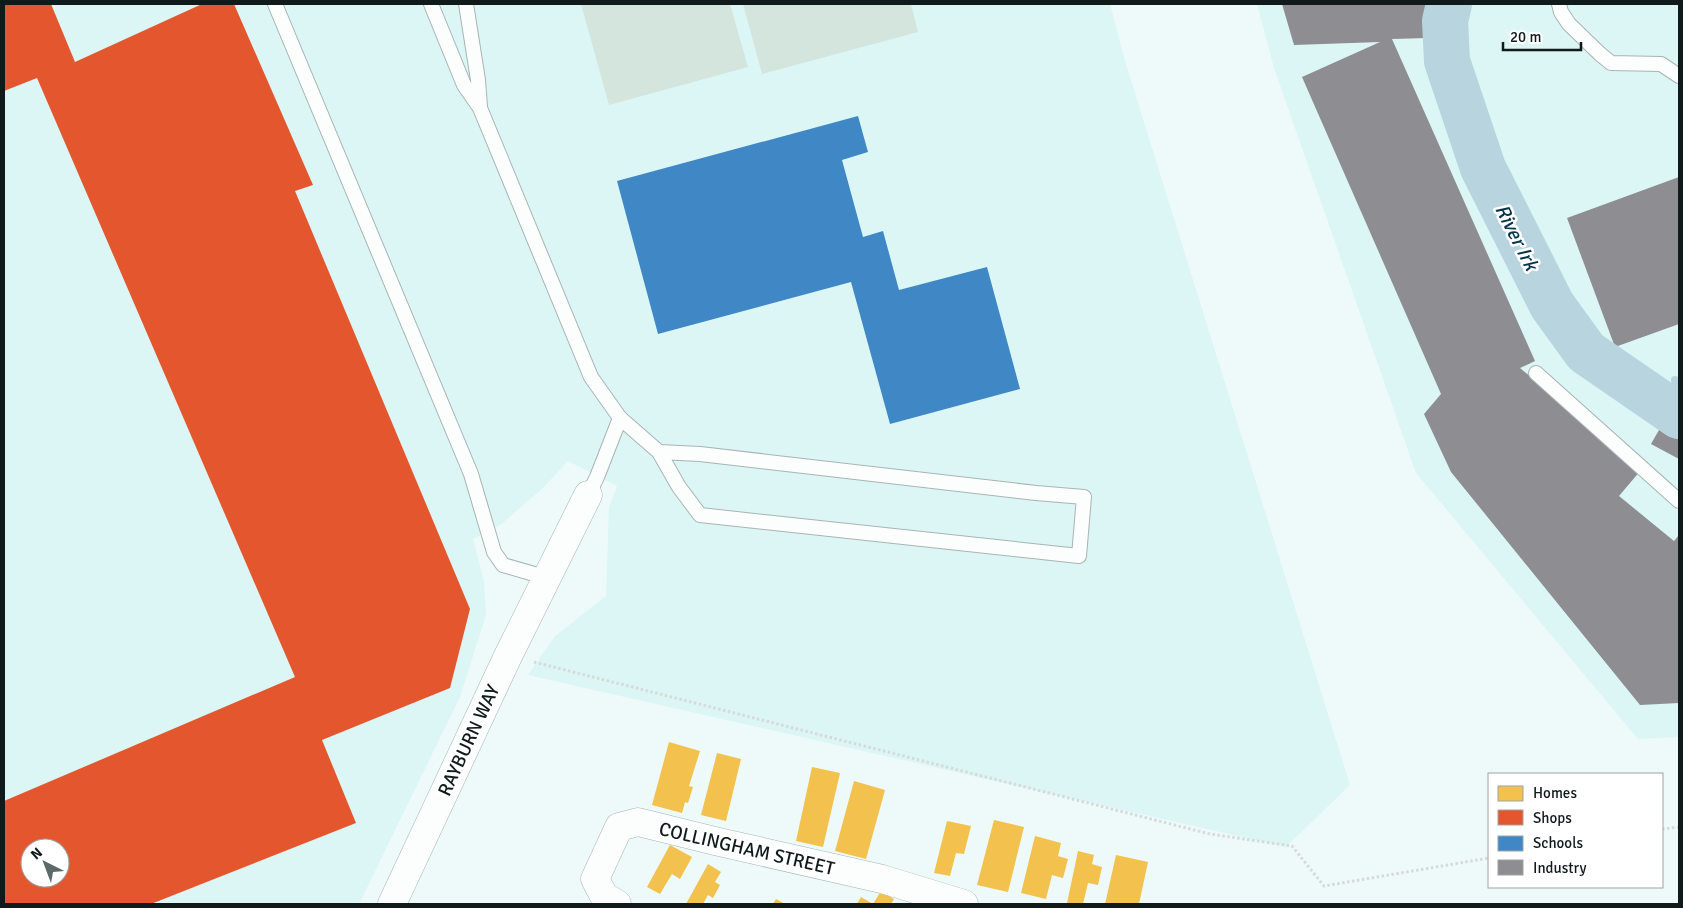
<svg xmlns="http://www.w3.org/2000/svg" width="1683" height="908" font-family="Signika,sans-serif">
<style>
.built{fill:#dbf6f5;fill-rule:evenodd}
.green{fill:#d4e5dd}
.homes{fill:#f2c14e}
.shops{fill:#e4572e;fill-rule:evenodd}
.schools{fill:#3f88c5}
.industry{fill:#8d8d92}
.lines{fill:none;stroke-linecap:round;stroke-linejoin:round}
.stream{stroke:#b8d4df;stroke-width:8}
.river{stroke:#b8d4df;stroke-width:46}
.service-casing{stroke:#a8b4b3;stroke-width:16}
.minor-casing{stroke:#a8b4b3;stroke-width:29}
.path{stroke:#d6dbda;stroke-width:3;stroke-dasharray:2.5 2.5;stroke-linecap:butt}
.service{stroke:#fcfefe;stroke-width:14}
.minor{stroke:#fcfefe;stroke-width:28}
.labels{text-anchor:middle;stroke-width:5;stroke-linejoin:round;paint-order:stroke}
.street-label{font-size:19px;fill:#101a1a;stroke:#fff}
.water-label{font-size:20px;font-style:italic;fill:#063548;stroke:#fff}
</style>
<rect width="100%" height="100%" fill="#edfaf9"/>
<!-- built -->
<g class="built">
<path d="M 4,4 L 1110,4 L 1125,61 L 1350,785 L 1286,847 L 528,675 L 555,636 L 606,596 L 609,507 L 617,486 L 568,461 L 543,488 L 500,525 L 473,539 L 484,582 L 486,615 L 460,697 L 359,904 L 4,904 ZM 30,848 L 60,848 L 60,878 L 30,878 Z"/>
<path d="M 1257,4 L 1679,4 L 1679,737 L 1638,739 L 1416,473 L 1274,68 Z"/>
</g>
<!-- green -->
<g class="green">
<path d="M 581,4 L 730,4 L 748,67 L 609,105 Z"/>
<path d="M 743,4 L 911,4 L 918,32 L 762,74 Z"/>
</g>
<!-- homes -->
<g class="homes">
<path d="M 669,742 L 700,751 L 689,786 L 693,787 L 688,803 L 685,802 L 682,813 L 652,805 Z"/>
<path d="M 717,753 L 741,759 L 726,821 L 701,815 Z"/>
<path d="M 812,767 L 840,773 L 823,847 L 796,841 Z"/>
<path d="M 854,781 L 885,790 L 866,859 L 835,851 Z"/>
<path d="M 994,820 L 1024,827 L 1008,892 L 977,885 Z"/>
<path d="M 947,821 L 971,826 L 964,854 L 956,853 L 950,876 L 934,873 Z"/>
<path d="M 1035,836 L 1061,843 L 1058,856 L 1068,859 L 1063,878 L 1052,875 L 1046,899 L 1021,893 Z"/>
<path d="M 670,845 L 692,857 L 680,879 L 672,874 L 660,894 L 647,887 Z"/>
<path d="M 1078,851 L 1094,855 L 1092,864 L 1102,867 L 1098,885 L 1088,883 L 1083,904 L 1073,904 L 1067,903 Z"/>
<path d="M 1116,855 L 1148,862 L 1139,904 L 1105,904 Z"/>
<path d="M 708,864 L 721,872 L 715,882 L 720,885 L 713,898 L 708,895 L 703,904 L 686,904 Z"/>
<path d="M 881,891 L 894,899 L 891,904 L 857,904 L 861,897 L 873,904 Z"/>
<path d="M 776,899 L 785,904 L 773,904 Z"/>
</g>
<!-- shops -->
<path class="shops" d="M 4,4 L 51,4 L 75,62 L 202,4 L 234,4 L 313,185 L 295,191 L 470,609 L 450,688 L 322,740 L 356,823 L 151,904 L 4,904 L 4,801 L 295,677 L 37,78 L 4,91 ZM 30,848 L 60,848 L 60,878 L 30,878 Z"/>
<!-- schools -->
<path class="schools" d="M 858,116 L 868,152 L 842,160 L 863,237 L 883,231 L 899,290 L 987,267 L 1020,389 L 890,424 L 851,282 L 658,334 L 617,181 Z"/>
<!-- industry -->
<g class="industry">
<path d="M 1282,4 L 1426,4 L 1427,38 L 1392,39 L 1535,361 L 1520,368 L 1641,470 L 1619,496 L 1674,541 L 1679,535 L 1679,703 L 1640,705 L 1451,472 L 1424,414 L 1441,394 L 1302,77 L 1380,42 L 1294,45 Z"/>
<path d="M 1679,177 L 1679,324 L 1615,347 L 1567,218 Z"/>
<path d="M 1663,423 L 1679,432 L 1679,459 L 1651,444 Z"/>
</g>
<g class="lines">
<!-- stream -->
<path class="stream" d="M 1675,380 L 1679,401"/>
<!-- river -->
<path class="river" d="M 1449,4 L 1445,21 L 1447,61 L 1483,168 L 1552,305 L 1586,352 L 1679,416"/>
<!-- service casing -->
<g class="service-casing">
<g id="service">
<path d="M 275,4 L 471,474 L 494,552 L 503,565 L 548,578"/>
<path d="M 431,4 L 464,85 L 480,108 L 591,377 L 620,418"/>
<path d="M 466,4 L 478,80 L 480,107"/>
<path d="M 1559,4 L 1561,12 L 1569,24 L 1600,54 L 1611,63 L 1661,64 L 1679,76"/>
<path d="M 1536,373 L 1679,501"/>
<path d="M 588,495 L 597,477 L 620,418 L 659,452 L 700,454 L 1036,493 L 1084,497 L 1079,556 L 700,515 L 679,487 L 659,452"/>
</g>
</g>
<!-- minor casing -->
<g class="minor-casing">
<g id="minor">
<path d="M 392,904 L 508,656 L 588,495"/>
<path d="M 617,904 L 604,896 L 595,879 L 619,827 L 638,822 L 719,842 L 882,879 L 964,904"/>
</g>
</g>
<!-- path -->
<g class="path">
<path d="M 534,662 L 1210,834 L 1292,846 L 1324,886 L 1489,858"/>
<path d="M 1662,829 L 1679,827"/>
</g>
<!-- service -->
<use href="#service" class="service"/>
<!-- minor -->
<use href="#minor" class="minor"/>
</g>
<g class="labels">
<!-- street labels -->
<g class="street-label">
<text transform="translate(468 740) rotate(-65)" y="7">RAYBURN WAY</text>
<text transform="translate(747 848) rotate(13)" y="7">COLLINGHAM STREET</text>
</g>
<!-- water labels -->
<g class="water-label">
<text transform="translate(1517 237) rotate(63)" y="7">River Irk</text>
</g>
</g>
<!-- border -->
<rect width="1683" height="908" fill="none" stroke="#101a1a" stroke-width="10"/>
<!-- legend -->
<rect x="1488" y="773" width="175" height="115" fill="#ffffff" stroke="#9fa3a3"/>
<rect x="1498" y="786" width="25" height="15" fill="#f2c14e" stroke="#9fa3a3"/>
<text x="1533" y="798" font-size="15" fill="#101a1a">Homes</text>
<rect x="1498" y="810" width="25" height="15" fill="#e4572e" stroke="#9fa3a3"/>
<text x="1533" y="823" font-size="15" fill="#101a1a">Shops</text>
<rect x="1498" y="836" width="25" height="15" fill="#3f88c5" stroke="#9fa3a3"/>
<text x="1533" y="848" font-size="15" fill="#101a1a">Schools</text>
<rect x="1498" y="860" width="25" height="15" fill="#8d8d92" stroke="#9fa3a3"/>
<text x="1533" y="873" font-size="15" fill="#101a1a">Industry</text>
<!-- north arrow -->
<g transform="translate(45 863) rotate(318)"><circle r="24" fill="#ffffff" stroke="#9fa3a3"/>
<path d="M0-4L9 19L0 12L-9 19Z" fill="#5d6868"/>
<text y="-8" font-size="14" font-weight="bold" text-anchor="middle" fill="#101a1a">N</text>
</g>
<!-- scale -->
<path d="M1503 42v8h78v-8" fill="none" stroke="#101a1a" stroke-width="2.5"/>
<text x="1510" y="42" font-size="15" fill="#101a1a" stroke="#ffffff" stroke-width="4" paint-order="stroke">20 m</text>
</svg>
